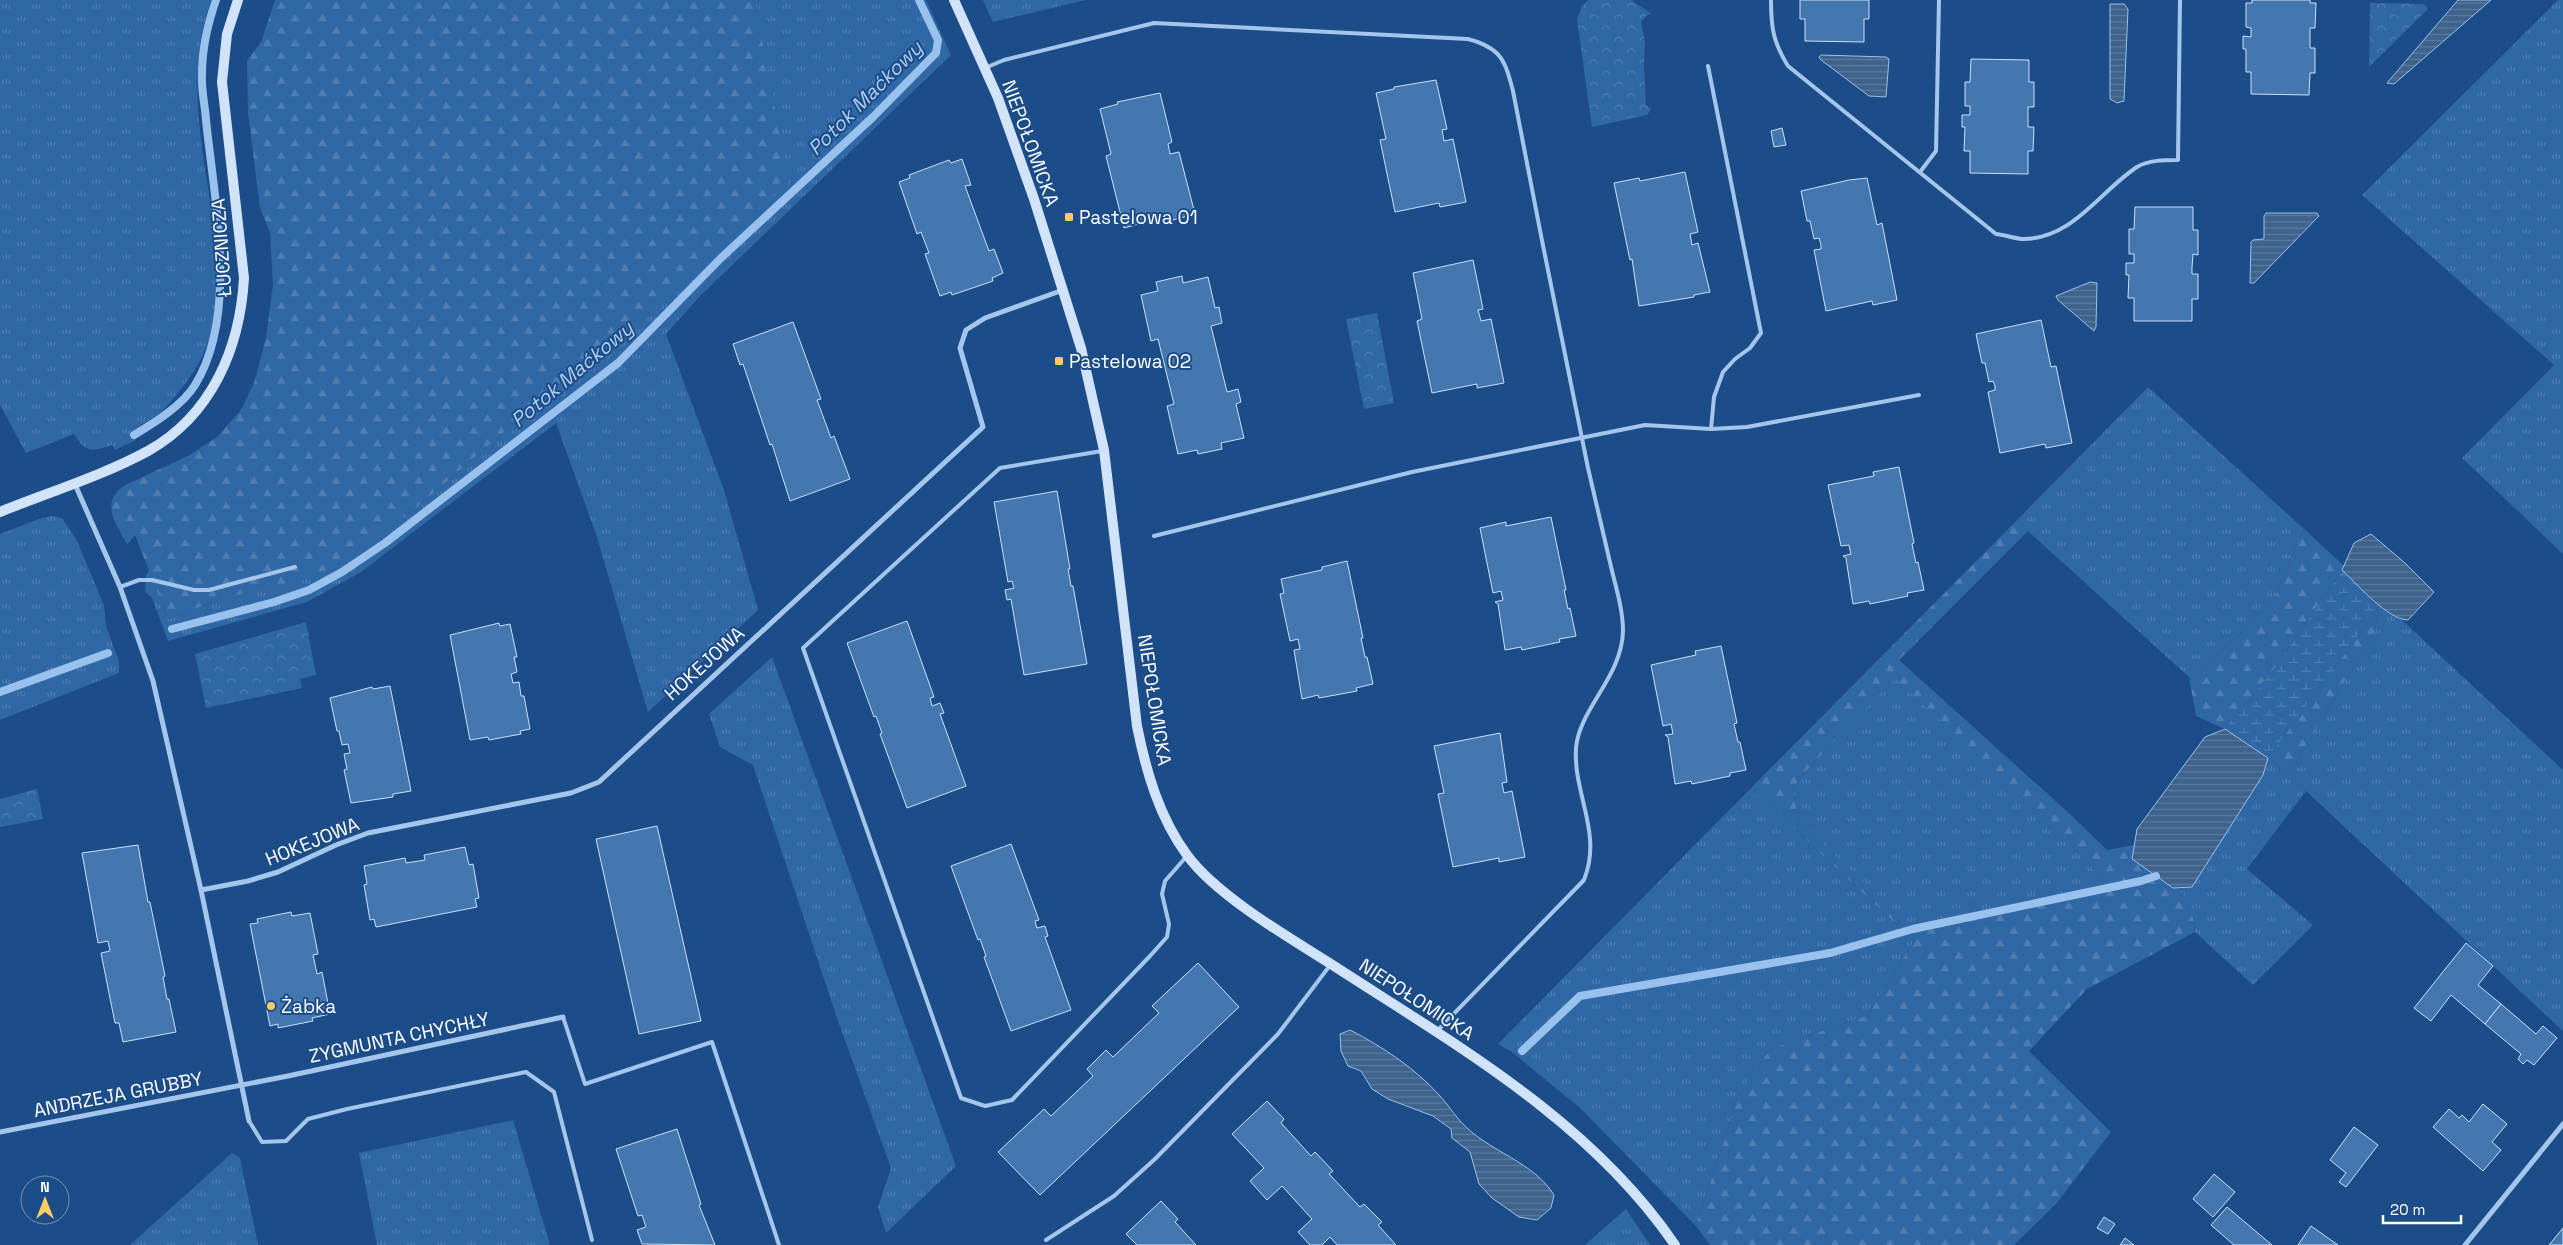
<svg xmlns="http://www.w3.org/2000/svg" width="2563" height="1245" font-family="'Space Grotesk',sans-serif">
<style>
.grass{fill:url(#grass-tufts)}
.forest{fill:url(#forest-firs);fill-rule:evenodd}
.wetland{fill:url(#wetland-marsh)}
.park{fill:url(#park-crowns)}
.water{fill:url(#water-rules);stroke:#98c1ed}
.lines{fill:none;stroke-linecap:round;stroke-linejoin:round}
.stream{stroke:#98c1ed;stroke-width:8}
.building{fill:#4477b0;stroke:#cae0f8}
.lane{stroke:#a5c6ec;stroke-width:4}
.street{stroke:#a5c6ec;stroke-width:5}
.secondary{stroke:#d1e3f9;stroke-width:10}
.poi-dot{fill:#fccd63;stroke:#1c4d88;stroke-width:2}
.labels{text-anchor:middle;stroke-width:4;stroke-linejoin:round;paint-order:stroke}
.street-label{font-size:19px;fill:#fff;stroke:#1c4d88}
.poi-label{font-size:19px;fill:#fff;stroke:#1c4d88;text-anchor:start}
.water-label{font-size:20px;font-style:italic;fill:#b1d0f3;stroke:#1c4d88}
</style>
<defs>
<pattern id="grass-tufts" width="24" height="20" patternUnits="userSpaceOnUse" patternTransform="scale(1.25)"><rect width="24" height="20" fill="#3067a5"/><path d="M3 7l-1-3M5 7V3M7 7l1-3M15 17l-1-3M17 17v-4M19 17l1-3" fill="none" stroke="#4f7eb2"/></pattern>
<pattern id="forest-firs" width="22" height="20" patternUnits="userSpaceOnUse" patternTransform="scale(1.25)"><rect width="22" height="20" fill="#3067a5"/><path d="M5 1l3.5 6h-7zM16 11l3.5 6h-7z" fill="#4f7eb2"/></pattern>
<pattern id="wetland-marsh" width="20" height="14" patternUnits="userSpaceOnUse" patternTransform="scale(1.25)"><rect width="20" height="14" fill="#3067a5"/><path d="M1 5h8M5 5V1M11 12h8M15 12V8" fill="none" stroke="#4f7eb2"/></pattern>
<pattern id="park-crowns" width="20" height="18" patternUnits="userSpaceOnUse" patternTransform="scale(1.25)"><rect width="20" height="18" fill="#3067a5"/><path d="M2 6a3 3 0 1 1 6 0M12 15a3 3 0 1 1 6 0" fill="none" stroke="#4f7eb2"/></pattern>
<pattern id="water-rules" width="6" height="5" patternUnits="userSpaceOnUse" patternTransform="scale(1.25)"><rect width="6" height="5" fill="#3f638d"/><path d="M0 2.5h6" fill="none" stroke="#5c7a9e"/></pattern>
</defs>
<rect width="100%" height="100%" fill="#1c4d88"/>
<!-- grass -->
<g class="grass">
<path d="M 0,0 L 211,0 C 196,45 195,84 200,131 C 206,198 236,291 203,355 C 194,373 178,395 163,410 C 154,418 142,424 132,431 L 136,440 L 115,450 L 112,445 C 93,452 85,453 74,434 L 26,453 L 0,405 Z"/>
<path d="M 755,0 L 926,0 L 951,55 L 698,298 L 666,334 L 724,490 L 758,610 L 648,712 L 596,534 L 556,423 L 361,572 L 307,602 L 168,641 L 152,598 L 145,591 L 146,575 L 149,570 L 168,619 L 218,600 L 408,515 L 621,331 L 787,182 Z"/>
<path d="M 983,0 L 1086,0 L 993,22 Z"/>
<path d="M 2558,0 L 2563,0 L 2563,554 L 2462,458 L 2554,365 L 2362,195 Z"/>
<path d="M 2148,387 L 2304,529 L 2273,601 L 2244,631 L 2189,677 L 2028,531 L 2018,519 Z"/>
<path d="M 52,516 L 62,518 L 76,539 L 104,605 L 106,626 L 119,662 L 119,673 L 0,720 L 0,534 L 39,519 Z"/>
<path d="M 2380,605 L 2402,620 L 2563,770 L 2563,1031 L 2306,791 L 2247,869 L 2313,925 L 2253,985 L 2195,932 L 2193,918 L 2179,888 L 2192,886 L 2263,775 L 2268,758 L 2289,775 L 2348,675 L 2372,642 Z"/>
<path d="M 772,657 L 956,1166 L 886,1233 L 878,1207 L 891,1168 L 837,1018 L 753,765 L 720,747 L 709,714 Z"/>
<path d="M 1895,677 L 2077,851 L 2098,874 L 2105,889 L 1913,929 L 1798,821 L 1793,788 L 1807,770 Z"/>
<path d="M 1751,788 L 1914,941 L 1868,1015 L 1770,1049 L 1733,1105 L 1732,1117 L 1696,1226 L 1580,1108 L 1512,1052 L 1498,1044 Z"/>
<path d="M 513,1120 L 550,1245 L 377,1245 L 359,1153 Z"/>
<path d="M 232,1153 L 240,1158 L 258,1245 L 130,1245 Z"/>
<path d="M 1626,1209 L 1650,1245 L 1585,1245 Z"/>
</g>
<!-- forest -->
<g class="forest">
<path d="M 275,0 L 755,0 L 788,182 L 621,331 L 408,515 L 315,576 L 218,600 L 168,619 L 135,535 L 127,544 C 116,523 100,505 123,486 L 188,456 L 217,437 L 241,410 L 254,383 L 266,338 L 273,284 L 270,232 L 260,208 L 248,112 L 247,61 L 261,42 Z"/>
<path d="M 2018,519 L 2028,531 L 1899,660 L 2071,815 L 2107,850 L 2134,845 L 2132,859 L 2173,888 L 2179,888 L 2193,918 L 2195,932 L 2087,989 L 2029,1051 L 2111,1132 L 2056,1204 L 2014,1245 L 1710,1245 L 1696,1226 L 1732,1117 L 1733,1105 L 1770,1049 L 1868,1015 L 1914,941 L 1751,788 ZM 1895,678 L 2077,851 L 2098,874 L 2104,889 L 1913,928 L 1798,821 L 1793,788 L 1807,770 Z"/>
<path d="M 2304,529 L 2344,566 L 2342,570 L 2274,669 L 2225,729 L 2196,716 L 2189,677 L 2244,631 L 2273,601 Z"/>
<path d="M 2380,605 L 2372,642 L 2348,675 L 2289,775 L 2268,758 Z"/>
</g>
<!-- wetland -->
<path class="wetland" d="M 2342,570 L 2380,605 L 2268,758 L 2225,729 L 2274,669 Z"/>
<!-- park -->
<g class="park">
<path d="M 1588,0 L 1631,0 L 1652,14 L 1647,15 L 1641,22 L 1645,42 L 1644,69 L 1646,105 L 1651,109 L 1647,115 L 1592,127 L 1577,19 L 1582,6 Z"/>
<path d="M 2370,3 L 2424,4 L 2428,9 L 2369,67 Z"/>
<path d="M 1377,313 L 1394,403 L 1364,409 L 1346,319 Z"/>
<path d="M 306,622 L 316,675 L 300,679 L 302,688 L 206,708 L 195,654 Z"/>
<path d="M 37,789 L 43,819 L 0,827 L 0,799 Z"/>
</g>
<!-- water -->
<g class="water">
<path d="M 2458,0 L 2491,0 L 2394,84 L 2387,83 Z"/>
<path d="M 2110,4 L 2124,4 L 2128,9 L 2124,101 L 2117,103 L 2110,99 Z"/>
<path d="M 1821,55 L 1886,57 L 1889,59 L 1886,97 L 1869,96 L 1821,60 L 1819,57 Z"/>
<path d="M 2266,213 L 2317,213 L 2319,216 L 2254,283 L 2250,283 L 2251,242 L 2253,240 L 2264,239 L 2264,216 Z"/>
<path d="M 2090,282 L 2097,283 L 2096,327 L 2094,331 L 2058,300 L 2056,296 Z"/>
<path d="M 2371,534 L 2405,563 L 2434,592 L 2408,620 C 2388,620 2357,584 2342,570 L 2354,543 Z"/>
<path d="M 2225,729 L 2268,758 L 2263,775 L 2192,887 L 2173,888 L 2132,859 L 2137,829 L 2205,737 Z"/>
<path d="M 1350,1030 C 1383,1047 1415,1068 1440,1096 C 1449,1106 1457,1119 1467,1128 C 1494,1153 1534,1163 1554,1195 L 1551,1208 L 1537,1220 L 1519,1217 L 1492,1198 L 1479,1184 L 1470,1152 L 1452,1138 L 1451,1129 L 1433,1116 L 1388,1099 L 1372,1089 L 1361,1071 L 1348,1066 L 1341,1051 L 1340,1034 Z"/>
</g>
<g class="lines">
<!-- stream -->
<g class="stream">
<path d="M 134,435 C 154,423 183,405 195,385 C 239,314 214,199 206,120 C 205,105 201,89 202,74 C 202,49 208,23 216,0"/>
<path d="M 172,629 L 274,602 L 309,590 L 342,572 L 385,543 L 618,363 L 721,258 L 873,117 L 936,53 L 938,40 L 919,0"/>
<path d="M 0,692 L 108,653"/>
<path d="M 1522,1051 L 1580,996 L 1830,953 L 1913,929 L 2141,881 L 2156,876"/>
</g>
</g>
<!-- building -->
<g class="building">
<path d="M 1800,0 L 1869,0 L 1869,19 L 1864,19 L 1864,42 L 1805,41 L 1805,19 L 1800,19 Z"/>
<path d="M 2252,0 L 2310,0 L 2310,3 L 2316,3 L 2315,28 L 2310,28 L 2310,48 L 2315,48 L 2315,73 L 2310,73 L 2309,95 L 2251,94 L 2251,72 L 2246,72 L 2246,49 L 2243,49 L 2243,36 L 2251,37 L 2251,28 L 2246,27 L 2246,3 L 2252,3 Z"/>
<path d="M 1971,59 L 2029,60 L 2029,82 L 2034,82 L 2034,107 L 2028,107 L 2028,127 L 2034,127 L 2033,151 L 2028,151 L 2028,174 L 1970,173 L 1970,151 L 1964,151 L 1965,127 L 1962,127 L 1962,115 L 1970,115 L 1970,106 L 1965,106 L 1965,82 L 1970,82 Z"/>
<path d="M 1436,80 L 1447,129 L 1442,130 L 1444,141 L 1453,139 L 1466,202 L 1440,207 L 1439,203 L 1395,212 L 1380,140 L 1386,139 L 1376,93 L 1394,89 L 1394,87 Z"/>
<path d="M 1160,93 L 1172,142 L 1168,144 L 1170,154 L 1179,152 L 1195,214 L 1169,221 L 1168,216 L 1124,228 L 1106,156 L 1111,154 L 1100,109 L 1118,104 L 1117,102 Z"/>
<path d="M 1782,128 L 1786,145 L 1774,147 L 1771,131 Z"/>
<path d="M 962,159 L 971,185 L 965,186 L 989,251 L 994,249 L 1003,273 L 992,278 L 993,281 L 952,295 L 951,292 L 940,296 L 925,254 L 929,253 L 921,232 L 917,234 L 899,182 L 910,178 L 909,175 L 949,160 L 951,163 Z"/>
<path d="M 1685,172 L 1698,232 L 1690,234 L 1692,245 L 1698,243 L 1710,292 L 1694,295 L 1694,297 L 1639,306 L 1632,259 L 1630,260 L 1614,183 L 1639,178 L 1640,181 Z"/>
<path d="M 1867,178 L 1877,225 L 1882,223 L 1897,300 L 1873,305 L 1872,301 L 1826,311 L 1814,250 L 1821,249 L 1821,245 L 1819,238 L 1814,239 L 1810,221 L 1807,221 L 1801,191 L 1849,180 Z"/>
<path d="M 2135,207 L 2193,207 L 2193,230 L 2198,230 L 2198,255 L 2193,254 L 2192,268 L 2192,274 L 2198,274 L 2198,299 L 2192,299 L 2192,321 L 2134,321 L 2134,298 L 2128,298 L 2129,275 L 2126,275 L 2126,263 L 2134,263 L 2134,254 L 2129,254 L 2129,229 L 2134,229 Z"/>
<path d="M 1473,260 L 1483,309 L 1478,310 L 1481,321 L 1491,319 L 1504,383 L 1477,388 L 1477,384 L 1432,393 L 1417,321 L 1422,319 L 1413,273 Z"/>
<path d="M 1182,276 L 1183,283 L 1208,277 L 1215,308 L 1219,307 L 1222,323 L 1211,326 L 1227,392 L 1238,389 L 1241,402 L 1236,404 L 1244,438 L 1221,443 L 1222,449 L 1198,454 L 1197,450 L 1178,454 L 1167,406 L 1174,404 L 1158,339 L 1151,341 L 1141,295 L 1158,291 L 1156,282 Z"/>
<path d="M 2041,320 L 2051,367 L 2056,366 L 2072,443 L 2046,448 L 2045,444 L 2000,453 L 1988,392 L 1995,390 L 1995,386 L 1993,381 L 1989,382 L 1985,363 L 1982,363 L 1976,334 Z"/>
<path d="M 793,322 L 821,399 L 817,400 L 831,438 L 834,436 L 850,479 L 790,501 L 772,444 L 770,445 L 743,364 L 740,365 L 733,344 Z"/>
<path d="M 1899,467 L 1914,543 L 1912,544 L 1916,563 L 1918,562 L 1924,590 L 1907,593 L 1908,596 L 1870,604 L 1869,601 L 1853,604 L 1846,558 L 1843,556 L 1851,554 L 1850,550 L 1849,545 L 1841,546 L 1828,485 L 1874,476 L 1873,472 Z"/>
<path d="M 1057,491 L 1070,569 L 1068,569 L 1071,586 L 1073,586 L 1087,664 L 1024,675 L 1011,599 L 1007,600 L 1005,590 L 1014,588 L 1012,581 L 1008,582 L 994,502 Z"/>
<path d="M 1551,517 L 1566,590 L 1564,590 L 1568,609 L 1570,608 L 1576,636 L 1559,639 L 1560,642 L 1522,650 L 1521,647 L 1505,650 L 1498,604 L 1495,602 L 1503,600 L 1501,591 L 1493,593 L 1480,528 L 1506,522 L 1506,526 Z"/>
<path d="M 1347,561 L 1363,638 L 1361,638 L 1365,657 L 1367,657 L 1373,684 L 1356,688 L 1357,691 L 1319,698 L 1318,695 L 1302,699 L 1294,650 L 1300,649 L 1298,639 L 1290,641 L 1280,594 L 1284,593 L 1281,579 L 1322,570 L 1322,567 Z"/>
<path d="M 907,621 L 934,697 L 930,698 L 932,706 L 940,703 L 944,713 L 940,714 L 966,786 L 907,808 L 880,734 L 882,733 L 876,716 L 874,717 L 847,643 Z"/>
<path d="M 499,623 L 500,626 L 510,624 L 517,657 L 514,657 L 517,672 L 511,674 L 513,683 L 519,682 L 521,696 L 524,696 L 530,729 L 520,731 L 521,734 L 489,740 L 488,737 L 470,740 L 450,635 Z"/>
<path d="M 1721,646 L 1737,723 L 1734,724 L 1738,742 L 1740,742 L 1746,770 L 1730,773 L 1730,776 L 1692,784 L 1691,781 L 1675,784 L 1668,737 L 1665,735 L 1673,734 L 1671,724 L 1663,726 L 1651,665 L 1696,655 L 1695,651 Z"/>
<path d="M 390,686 L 411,791 L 393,794 L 393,797 L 351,803 L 344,770 L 347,769 L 344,754 L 350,753 L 348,744 L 342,745 L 339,731 L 337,731 L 330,698 L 372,687 L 373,689 Z"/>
<path d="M 1500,733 L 1507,782 L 1502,783 L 1504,793 L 1512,791 L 1525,857 L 1499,862 L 1499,858 L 1453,867 L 1438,794 L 1444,793 L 1434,746 Z"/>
<path d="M 657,826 L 701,1021 L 639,1034 L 596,839 Z"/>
<path d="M 1011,844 L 1039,920 L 1035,921 L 1037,928 L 1045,926 L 1048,936 L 1045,937 L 1071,1010 L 1011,1031 L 984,957 L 986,956 L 980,939 L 978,940 L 951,866 Z"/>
<path d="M 138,845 L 148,902 L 150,902 L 165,976 L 163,977 L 167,999 L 169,999 L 176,1032 L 123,1042 L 119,1023 L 115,1023 L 101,953 L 110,951 L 108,941 L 98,943 L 82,853 Z"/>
<path d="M 465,847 L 469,865 L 473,864 L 479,898 L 475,899 L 477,907 L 376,927 L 374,919 L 370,920 L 364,885 L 367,884 L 364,866 L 405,858 L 406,863 L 425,860 L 424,855 Z"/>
<path d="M 291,912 L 292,916 L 310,913 L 318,954 L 313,955 L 316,969 L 317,974 L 322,972 L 330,1014 L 312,1018 L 313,1021 L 278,1028 L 278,1024 L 270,1026 L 250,924 L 258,923 L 257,919 Z"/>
<path d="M 2466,943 L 2493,966 L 2478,985 L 2501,1004 L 2485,1024 L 2451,995 L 2431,1021 L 2414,1008 Z"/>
<path d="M 1198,963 L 1239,1007 L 1040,1195 L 998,1152 L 1044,1109 L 1051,1116 L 1093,1076 L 1087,1069 L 1106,1050 L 1113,1057 L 1159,1013 L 1152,1006 Z"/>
<path d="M 2501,1004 L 2536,1034 L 2543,1026 L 2557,1038 L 2534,1065 L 2527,1060 L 2523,1064 L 2518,1059 L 2521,1054 L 2485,1024 Z"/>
<path d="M 1267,1101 L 1284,1119 L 1281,1123 L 1311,1156 L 1315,1152 L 1333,1171 L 1329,1174 L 1360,1207 L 1364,1204 L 1382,1222 L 1378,1225 L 1396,1245 L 1337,1245 L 1330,1237 L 1322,1245 L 1310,1245 L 1298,1232 L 1312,1219 L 1282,1186 L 1267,1200 L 1250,1181 L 1264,1168 L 1232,1134 Z"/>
<path d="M 2483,1104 L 2507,1124 L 2492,1142 L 2501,1150 L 2483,1171 L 2433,1127 L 2449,1109 L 2459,1118 L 2462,1115 L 2469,1122 Z"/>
<path d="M 2354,1127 L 2378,1145 L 2346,1187 L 2339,1182 L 2346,1173 L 2330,1160 Z"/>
<path d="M 677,1129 L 701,1204 L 699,1205 L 715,1245 L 642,1244 L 637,1230 L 646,1227 L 642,1215 L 638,1216 L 616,1149 Z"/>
<path d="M 2214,1174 L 2235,1192 L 2213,1217 L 2193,1199 Z"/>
<path d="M 1161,1201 L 1178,1219 L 1175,1222 L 1196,1245 L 1137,1245 L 1126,1234 Z"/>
<path d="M 2227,1207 L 2272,1245 L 2234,1245 L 2211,1225 Z"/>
<path d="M 2104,1217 L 2115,1224 L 2108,1234 L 2097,1228 Z"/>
<path d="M 2311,1226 L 2338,1245 L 2298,1245 Z"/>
<path d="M 2563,1228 L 2563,1245 L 2549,1245 Z"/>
<path d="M 2125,1238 L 2134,1245 L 2120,1245 Z"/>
</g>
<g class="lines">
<!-- lane -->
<g class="lane">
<path d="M 1771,0 C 1771,27 1773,42 1788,66 L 1996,234 C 2004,235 2014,238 2022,239 C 2072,240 2100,191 2137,167 C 2148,160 2165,160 2178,160 L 2180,0"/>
<path d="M 1708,66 L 1761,333 L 1750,348 L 1735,359 L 1723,372 L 1714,397 L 1711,429"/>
<path d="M 985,68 L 1004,60 L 1154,23 L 1468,39 C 1501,48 1505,60 1513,91 C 1537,217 1562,342 1588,468 C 1596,502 1604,537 1612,571 C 1617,591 1623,611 1623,631 C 1622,677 1579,709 1576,748 C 1573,794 1603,833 1584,880 L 1437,1031"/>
<path d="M 1920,172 L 1936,151 L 1939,0"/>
<path d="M 1102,451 L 1000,468 L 803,648 L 961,1098 L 985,1106 L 1012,1100 L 1150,956 L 1167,937 L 1169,924 L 1162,894 L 1165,881 L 1186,857"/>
<path d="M 1154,536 L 1412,472 L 1645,425 L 1711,429 L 1747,427 L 1919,395"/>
<path d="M 120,587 L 139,580 L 152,580 L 194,590 L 209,590 L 295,567"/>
<path d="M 563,1017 L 585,1084 L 712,1042 L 779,1245"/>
<path d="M 249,1121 L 262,1142 L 286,1141 L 308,1119 L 347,1109 L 526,1072 L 554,1092 L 592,1240"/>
<path d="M 1046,1240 L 1114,1196 L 1155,1159 L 1278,1034 L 1331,964"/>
</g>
<!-- street -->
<g class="street">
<path d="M 74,482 L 120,587 L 153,681 L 201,890 L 249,1121"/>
<path d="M 201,890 L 248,881 L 278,872 L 336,845 L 368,833 L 571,793 L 599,782 L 983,427 L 960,348 L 966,330 L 985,318 L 1063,290"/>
<path d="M 0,1132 L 288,1076 L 563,1017"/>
<path d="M 2465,1245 L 2563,1124"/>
</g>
<!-- secondary -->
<g class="secondary">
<path d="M 954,0 L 998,98 L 1034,199 L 1081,348 L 1104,450 L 1137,726 C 1146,771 1159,817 1187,855 C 1216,895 1288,937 1331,964 C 1454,1044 1590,1120 1675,1245"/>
<path d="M 0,512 C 49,492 102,476 148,451 C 212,415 240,348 244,278 L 222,82 L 227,34 L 238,0"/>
</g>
</g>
<!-- markers -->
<g class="poi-dot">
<rect x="1064" y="212" width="10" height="10" rx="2.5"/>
<rect x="1054" y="356" width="10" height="10" rx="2.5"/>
<circle cx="271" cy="1006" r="5"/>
</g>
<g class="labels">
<!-- street labels -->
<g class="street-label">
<text transform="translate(1031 143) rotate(70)" y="7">NIEPOŁOMICKA</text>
<text transform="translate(221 248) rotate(-94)" y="7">ŁUCZNICZA</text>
<text transform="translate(704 663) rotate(-42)" y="7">HOKEJOWA</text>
<text transform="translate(1155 700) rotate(81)" y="7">NIEPOŁOMICKA</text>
<text transform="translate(312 841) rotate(-22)" y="7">HOKEJOWA</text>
<text transform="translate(1417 999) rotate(33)" y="7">NIEPOŁOMICKA</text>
<text transform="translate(399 1037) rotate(-12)" y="7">ZYGMUNTA CHYCHŁY</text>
<text transform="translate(118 1094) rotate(-11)" y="7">ANDRZEJA GRUBBY</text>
</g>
<!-- poi labels -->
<g class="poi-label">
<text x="1079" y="224">Pastelowa 01</text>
<text x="1069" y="368">Pastelowa 02</text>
<text x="281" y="1013">Żabka</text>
</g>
<!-- water labels -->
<g class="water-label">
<text transform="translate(865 98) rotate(-45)" y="7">Potok Maćkowy</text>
<text transform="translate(572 374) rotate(-40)" y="7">Potok Maćkowy</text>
</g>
</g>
<!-- north arrow -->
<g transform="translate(45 1200)"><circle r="24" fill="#1c4d88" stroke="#7794b8"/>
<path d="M0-4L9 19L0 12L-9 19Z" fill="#fccd63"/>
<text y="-8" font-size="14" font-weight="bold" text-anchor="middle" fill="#ffffff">N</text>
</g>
<!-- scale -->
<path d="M2383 1215v8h78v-8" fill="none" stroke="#ffffff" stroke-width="2.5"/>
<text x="2390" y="1215" font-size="15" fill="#ffffff" stroke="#1c4d88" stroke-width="4" paint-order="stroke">20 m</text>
</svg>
